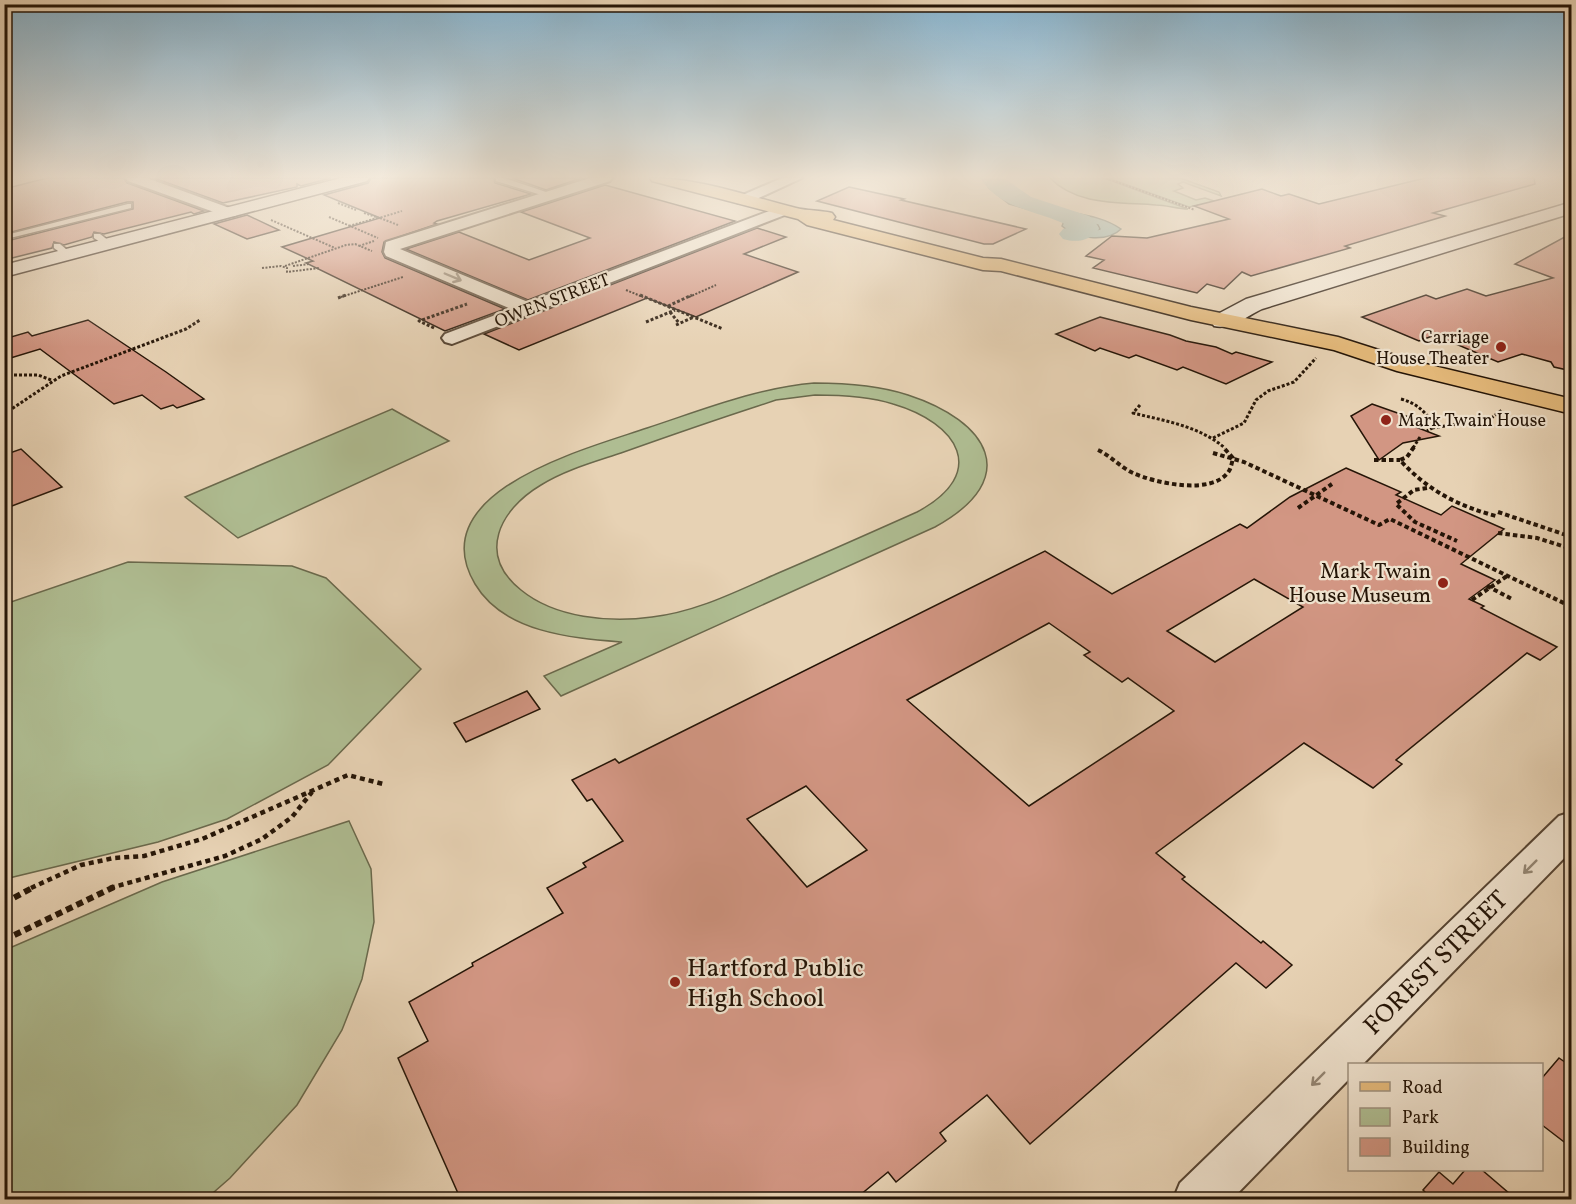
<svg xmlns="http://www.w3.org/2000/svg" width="1576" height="1204" font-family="Vollkorn,serif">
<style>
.green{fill:#afbd92;stroke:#6a694c;stroke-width:1.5;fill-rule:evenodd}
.water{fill:#97b7af;stroke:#69766c;stroke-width:1.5}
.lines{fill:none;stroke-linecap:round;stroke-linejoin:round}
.shore{stroke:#5e665b;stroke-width:1.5}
.river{fill:#97b7af;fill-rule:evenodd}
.building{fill:#d29683;stroke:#251507;stroke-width:1.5;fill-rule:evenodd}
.lane-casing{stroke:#564432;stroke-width:3}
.street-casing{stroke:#564432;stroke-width:4}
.secondary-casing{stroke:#251507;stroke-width:3}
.primary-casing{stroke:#251507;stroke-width:3}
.path-far4{stroke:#251507;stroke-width:2;stroke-dasharray:2 1.5;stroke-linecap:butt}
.path-far3{stroke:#251507;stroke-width:3;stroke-dasharray:3 2;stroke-linecap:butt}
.path-far2{stroke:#251507;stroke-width:4;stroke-dasharray:4.5 3;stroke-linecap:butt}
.path-far1{stroke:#251507;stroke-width:4.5;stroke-dasharray:5 4;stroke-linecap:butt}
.path{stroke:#251507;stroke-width:6;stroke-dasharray:7 4.5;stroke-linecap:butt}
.lane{fill:#efe2ce;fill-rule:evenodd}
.street{fill:#efe2ce;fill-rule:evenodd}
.secondary{fill:#efe2ce;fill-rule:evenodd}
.primary{fill:#e4b97a;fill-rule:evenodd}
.oneway{stroke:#948674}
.poi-dot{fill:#8f2418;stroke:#efe2ce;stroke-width:2}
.labels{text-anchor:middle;stroke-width:4.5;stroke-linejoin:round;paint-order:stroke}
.far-street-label{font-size:18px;fill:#251507;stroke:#efe2ce}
.far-poi-label{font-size:18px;fill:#251507;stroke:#efe2ce;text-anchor:end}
.poi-label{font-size:21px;fill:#251507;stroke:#efe2ce;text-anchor:end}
.near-street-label{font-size:26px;fill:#251507;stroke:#efe2ce}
.near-poi-label{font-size:26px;fill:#251507;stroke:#efe2ce;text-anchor:start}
</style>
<rect width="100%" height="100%" fill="#e7d2b4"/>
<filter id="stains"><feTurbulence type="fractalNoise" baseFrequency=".00333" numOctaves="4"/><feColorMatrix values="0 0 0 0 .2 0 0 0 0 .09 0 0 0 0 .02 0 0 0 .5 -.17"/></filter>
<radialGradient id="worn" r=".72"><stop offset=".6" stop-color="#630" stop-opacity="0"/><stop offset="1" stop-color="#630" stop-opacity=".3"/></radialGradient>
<!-- green -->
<g class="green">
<path d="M 1050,178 L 1104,178 L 1188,209 C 1178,209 1166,205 1156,205 C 1120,202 1077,206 1050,178 Z"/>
<path d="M 1108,178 L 1180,178 L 1219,192 L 1221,196 L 1183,182 L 1178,184 L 1183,188 L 1174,191 L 1196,200 L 1205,198 L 1217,202 L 1189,207 Z"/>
<path d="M 814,383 C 845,383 878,385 908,395 C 988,421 1024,478 935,527 L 561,696 L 544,676 L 622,642 C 572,638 504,633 475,584 C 420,491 589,448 647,428 C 702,410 756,388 814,383 ZM 815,395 C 841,395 868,396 893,404 C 958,423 990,473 917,512 C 870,533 823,554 776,574 C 735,592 696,612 652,617 C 610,623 555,618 521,590 C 477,555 499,510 541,485 C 565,470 594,462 621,453 C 666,437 712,421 758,406 L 776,400 Z"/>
<path d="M 392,409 L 449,441 L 238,538 L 185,497 Z"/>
<path d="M 128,562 L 292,566 L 326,578 L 421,669 L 328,765 L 227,819 L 158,842 L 5,879 L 5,604 Z"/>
<path d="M 349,821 L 371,869 L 374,922 L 362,979 L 342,1030 L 297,1105 L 230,1178 L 206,1199 L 5,1199 L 5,950 L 162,882 Z"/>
</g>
<!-- water -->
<path class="water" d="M 989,188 C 1010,186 1018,196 1037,203 C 1063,214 1097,212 1121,229 C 1107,243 1075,239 1062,226 L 1064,221 L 1062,219 L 1009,204 Z"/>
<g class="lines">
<!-- shore -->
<path class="shore" d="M 1074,220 L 1098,225 L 1100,229 C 1089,233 1079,231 1070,224 Z"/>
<!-- river -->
<path class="river" d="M 980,178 L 1004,178 L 1031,197 L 1089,216 L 1095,221 L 1099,229 C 1090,241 1077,243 1063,239 L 1059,234 L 1063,229 L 1071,227 C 1038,210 1002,211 980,178 Z"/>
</g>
<!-- building -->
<g class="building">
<path d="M 47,178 L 124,178 L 127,183 L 204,211 L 194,214 L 191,212 L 104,234 L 94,232 L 92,237 L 64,245 L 54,242 L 52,248 L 4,260 L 4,237 L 11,240 L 133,209 L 133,202 L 127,202 L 4,234 L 4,189 Z"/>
<path d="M 154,178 L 331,178 L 301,186 L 297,184 L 297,187 L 223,203 Z"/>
<path d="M 371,178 L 494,178 L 495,183 L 531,194 L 437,221 L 434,223 L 437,224 L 384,242 L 382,252 L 385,258 L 505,309 L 445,331 L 306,263 L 313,261 L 282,247 L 380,218 L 324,195 L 368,183 Z"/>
<path d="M 512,178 L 582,178 L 546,190 Z"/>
<path d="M 1425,178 L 1534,178 L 1535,184 L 1433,213 L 1445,216 L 1345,246 L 1350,248 L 1251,276 L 1242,272 L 1224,289 L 1207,284 L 1197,293 L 1093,268 L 1104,260 L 1086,256 L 1112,236 L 1147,238 L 1229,219 L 1194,206 L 1262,189 L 1281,196 L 1289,194 L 1319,204 Z"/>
<path d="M 605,185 L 735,221 L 528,300 L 406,249 L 459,232 L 529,260 L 590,238 L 521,212 Z"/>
<path d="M 849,187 L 904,199 L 901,200 L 1026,229 L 993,244 L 984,244 L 817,201 Z"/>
<path d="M 247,215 L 279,230 L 247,239 L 214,224 Z"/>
<path d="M 757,228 L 786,237 L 744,254 L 798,272 L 696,317 L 647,298 L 519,350 L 484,334 Z"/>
<path d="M 1572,233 L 1572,371 L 1554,367 L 1551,362 L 1522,354 L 1498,362 L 1435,335 L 1419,341 L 1362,317 L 1426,295 L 1436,299 L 1467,289 L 1486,296 L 1553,278 L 1515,264 Z"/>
<path d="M 1100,317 L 1170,335 L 1186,341 L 1216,347 L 1232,354 L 1236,352 L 1272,362 L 1226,384 L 1183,367 L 1177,370 L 1136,355 L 1129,358 L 1100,348 L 1095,351 L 1056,334 Z"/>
<path d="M 88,320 L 166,372 L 204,399 L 177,408 L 173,405 L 161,409 L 142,395 L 114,404 L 40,349 L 4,360 L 4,339 L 28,332 L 32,336 Z"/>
<path d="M 1372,404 L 1423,422 L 1416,427 L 1439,436 L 1403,443 L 1379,460 L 1351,416 Z"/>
<path d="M 21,449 L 62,487 L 4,509 L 4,455 Z"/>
<path d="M 1346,468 L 1401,492 L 1396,495 L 1441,515 L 1452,506 L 1504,529 L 1461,564 L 1495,580 L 1469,599 L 1484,606 L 1481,608 L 1557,647 L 1540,660 L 1527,653 L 1396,760 L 1402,764 L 1373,788 L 1304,743 L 1156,853 L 1185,877 L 1182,879 L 1261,943 L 1263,941 L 1292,965 L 1266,988 L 1236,963 L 1030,1144 L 987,1095 L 940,1133 L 946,1141 L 896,1182 L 888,1172 L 854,1200 L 461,1200 L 398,1058 L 428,1041 L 409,1002 L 473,966 L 472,963 L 563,913 L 547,888 L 586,867 L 583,863 L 623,841 L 592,799 L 587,801 L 572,780 L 615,759 L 619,763 L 1045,551 L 1112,594 L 1240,524 L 1247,528 L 1290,497 ZM 1254,579 L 1303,607 L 1215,662 L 1167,631 ZM 1049,623 L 1090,652 L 1084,655 L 1122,682 L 1128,678 L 1174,711 L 1029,806 L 907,700 ZM 806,786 L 867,850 L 807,887 L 747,819 Z"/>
<path d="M 527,691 L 540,709 L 466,742 L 454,723 Z"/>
<path d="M 1559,1058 L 1572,1067 L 1572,1148 L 1542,1125 L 1542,1078 Z"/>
<path d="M 1465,1170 L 1482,1170 L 1517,1200 L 1433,1200 L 1423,1190 L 1439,1172 L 1453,1184 Z"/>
</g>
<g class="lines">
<!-- lane casing -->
<g class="lane-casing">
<g id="lane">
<path d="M 496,178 L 504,178 L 555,195 L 548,197 L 496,181 Z"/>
<path d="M 128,204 L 131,204 L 131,208 L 10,238 L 6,235 Z"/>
<path d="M 94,234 L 100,234 L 113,244 L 106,246 L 94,238 Z"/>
<path d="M 54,244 L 60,244 L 73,255 L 66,257 L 54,248 Z"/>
</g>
</g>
<!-- street casing -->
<g class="street-casing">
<g id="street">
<path d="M 126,178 L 147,178 L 235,210 L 238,213 L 235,216 L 225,216 L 128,181 Z"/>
<path d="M 590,178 L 612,178 L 610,181 L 400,249 L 528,302 L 780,207 L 790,207 L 793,210 L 790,213 L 452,344 L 445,342 L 442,338 L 445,334 L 511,309 L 386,256 L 384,252 L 386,242 Z"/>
<path d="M 782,178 L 802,178 L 748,203 L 738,203 L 736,200 L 738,197 Z"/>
<path d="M 1572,812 L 1572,850 L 1363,1064 L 1350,1064 L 1350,1078 L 1231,1200 L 1173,1200 L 1180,1183 L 1559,816 Z"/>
</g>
</g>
<!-- secondary casing -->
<g class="secondary-casing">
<g id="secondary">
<path d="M 341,178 L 369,178 L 367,181 L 4,277 L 4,265 Z"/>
<path d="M 1572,202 L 1572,213 L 1262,309 C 1247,316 1231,330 1214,326 L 1211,321 L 1214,316 L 1246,299 Z"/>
</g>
</g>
<!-- primary casing -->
<g class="primary-casing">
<path id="primary" d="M 650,178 C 699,178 748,196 796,208 C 808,211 820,210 832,213 L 835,217 L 833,220 L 983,258 L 1001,259 L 1191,307 L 1338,337 L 1413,361 L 1572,399 L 1572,414 L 1397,371 L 1334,350 L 1191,320 L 1001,271 L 983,270 L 807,225 L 798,219 L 652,181 Z"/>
</g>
<!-- path-far4 -->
<g class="path-far4">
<path d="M 1106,178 L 1195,210"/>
<path d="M 338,203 L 356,210"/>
<path d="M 364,213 L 379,218 L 402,211"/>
<path d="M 329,217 L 378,238"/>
<path d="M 380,218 L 398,225"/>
<path d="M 271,220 L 335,248"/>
<path d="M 349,226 L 377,218"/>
<path d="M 359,246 L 374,241"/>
<path d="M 285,266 L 346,245 L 355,244 L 372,251"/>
<path d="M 293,266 L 310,264"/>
<path d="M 262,268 L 281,266 L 287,268 L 287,272 L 319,268"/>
<path d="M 626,290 L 643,297"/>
<path d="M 341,297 L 403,277"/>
<path d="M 689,297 L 716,285"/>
</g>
<!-- path-far3 -->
<g class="path-far3">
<path d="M 640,295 L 723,329"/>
<path d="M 338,298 L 346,295"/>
<path d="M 668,306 L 692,295"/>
<path d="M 670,312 L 679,323"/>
<path d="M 646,322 L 675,310"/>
<path d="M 676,325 L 694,317"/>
<path d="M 434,328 L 419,321 L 467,304"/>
<path d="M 4,375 L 38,375 L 51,380"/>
<path d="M 1401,399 C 1416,403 1425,411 1433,424 L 1432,428 L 1427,431"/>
<path d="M 1140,405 L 1133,413 C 1165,421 1199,426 1225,448"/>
<path d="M 4,414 L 61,376 L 186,329 L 200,320"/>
<path d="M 1432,428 L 1490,419 L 1502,410"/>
<path d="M 1213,438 L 1244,423 L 1256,400 L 1268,391 L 1294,382 L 1316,358"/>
<path d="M 1413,448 L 1420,437"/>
</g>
<!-- path-far2 -->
<g class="path-far2">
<path d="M 1414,447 L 1407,457 L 1400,460 C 1427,490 1458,506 1496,516"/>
<path d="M 1098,450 C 1111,456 1120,467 1133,473 C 1155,483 1213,496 1229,471 C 1231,468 1232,462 1233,458 L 1223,447"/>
<path d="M 1213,453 L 1244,462 L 1379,525 L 1390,519 L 1572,607"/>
<path d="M 1374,460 L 1400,460"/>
<path d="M 1427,488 L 1414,490 L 1396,504 L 1415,522 L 1457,541"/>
<path d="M 1298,508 L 1332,484"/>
<path d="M 1498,512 L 1572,537"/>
<path d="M 1498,533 L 1537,538 L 1572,549"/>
<path d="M 1487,586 L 1512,599"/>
<path d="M 1472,600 L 1507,576"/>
</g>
<!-- path-far1 -->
<g class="path-far1">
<path d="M 31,888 L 81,865 L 114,858 L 144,856 L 202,839 L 348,775 L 383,784"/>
<path d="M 110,888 L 225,856 L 262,839 L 292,817 L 312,792"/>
</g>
<!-- path -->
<g class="path">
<path d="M 4,903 L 34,887"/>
<path d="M 4,940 L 114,887"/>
</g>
<!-- lane -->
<use href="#lane" class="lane"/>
<!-- street -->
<use href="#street" class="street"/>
<!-- secondary -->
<use href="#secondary" class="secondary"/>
<!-- primary -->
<use href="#primary" class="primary"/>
</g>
<!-- one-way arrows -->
<defs><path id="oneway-shaft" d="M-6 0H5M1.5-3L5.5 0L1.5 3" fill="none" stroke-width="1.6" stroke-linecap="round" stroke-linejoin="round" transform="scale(1.5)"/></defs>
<g class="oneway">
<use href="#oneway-shaft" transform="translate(453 277) rotate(23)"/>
<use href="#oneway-shaft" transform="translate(1530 867) rotate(135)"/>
<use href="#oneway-shaft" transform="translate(1318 1079) rotate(135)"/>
</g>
<!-- sky -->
<linearGradient id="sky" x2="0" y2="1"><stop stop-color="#87b5d1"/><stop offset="0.51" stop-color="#f4ebdd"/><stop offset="1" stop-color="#f4ebdd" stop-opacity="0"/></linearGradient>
<rect width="1576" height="347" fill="url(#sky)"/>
<!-- markers -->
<g class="poi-dot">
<circle cx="1501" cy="347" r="6"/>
<circle cx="1386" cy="420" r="6"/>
<circle cx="1443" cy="583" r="6"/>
<circle cx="675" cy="982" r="6"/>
</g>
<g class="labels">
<!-- far-street labels -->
<g class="far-street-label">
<text transform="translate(552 300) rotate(-21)" y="6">OWEN STREET</text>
</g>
<!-- far-poi labels -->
<g class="far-poi-label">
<text x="1489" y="343">Carriage<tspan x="1489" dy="21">House Theater</tspan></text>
<text x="1398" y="426" text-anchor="start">Mark Twain House</text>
</g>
<!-- poi labels -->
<g class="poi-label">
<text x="1431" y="578">Mark Twain<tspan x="1431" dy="24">House Museum</tspan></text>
</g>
<!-- near-street labels -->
<g class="near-street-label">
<text transform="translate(1435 962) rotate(-45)" y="9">FOREST STREET</text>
</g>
<!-- near-poi labels -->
<g class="near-poi-label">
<text x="687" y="976">Hartford Public<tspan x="687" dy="30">High School</tspan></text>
</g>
</g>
<!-- margin -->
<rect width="1576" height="1204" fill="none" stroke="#e7d2b4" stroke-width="24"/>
<rect x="6" y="6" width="1564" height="1192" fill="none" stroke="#251507" stroke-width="3"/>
<rect x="12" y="12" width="1552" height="1180" fill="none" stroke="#251507" stroke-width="1.5"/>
<!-- legend -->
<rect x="1348" y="1063" width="195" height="108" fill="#efe2ce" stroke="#9e907e" stroke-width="1.5"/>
<rect x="1360" y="1082" width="30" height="9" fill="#e4b97a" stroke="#9e907e" stroke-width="1.5"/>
<text x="1402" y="1093" font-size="18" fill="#251507">Road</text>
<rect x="1360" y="1108" width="30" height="18" fill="#afbd92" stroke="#9e907e" stroke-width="1.5"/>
<text x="1402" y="1123" font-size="18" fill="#251507">Park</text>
<rect x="1360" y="1138" width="30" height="18" fill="#d29683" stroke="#9e907e" stroke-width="1.5"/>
<text x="1402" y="1153" font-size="18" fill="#251507">Building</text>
<rect width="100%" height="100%" filter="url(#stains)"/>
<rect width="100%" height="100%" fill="url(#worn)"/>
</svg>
